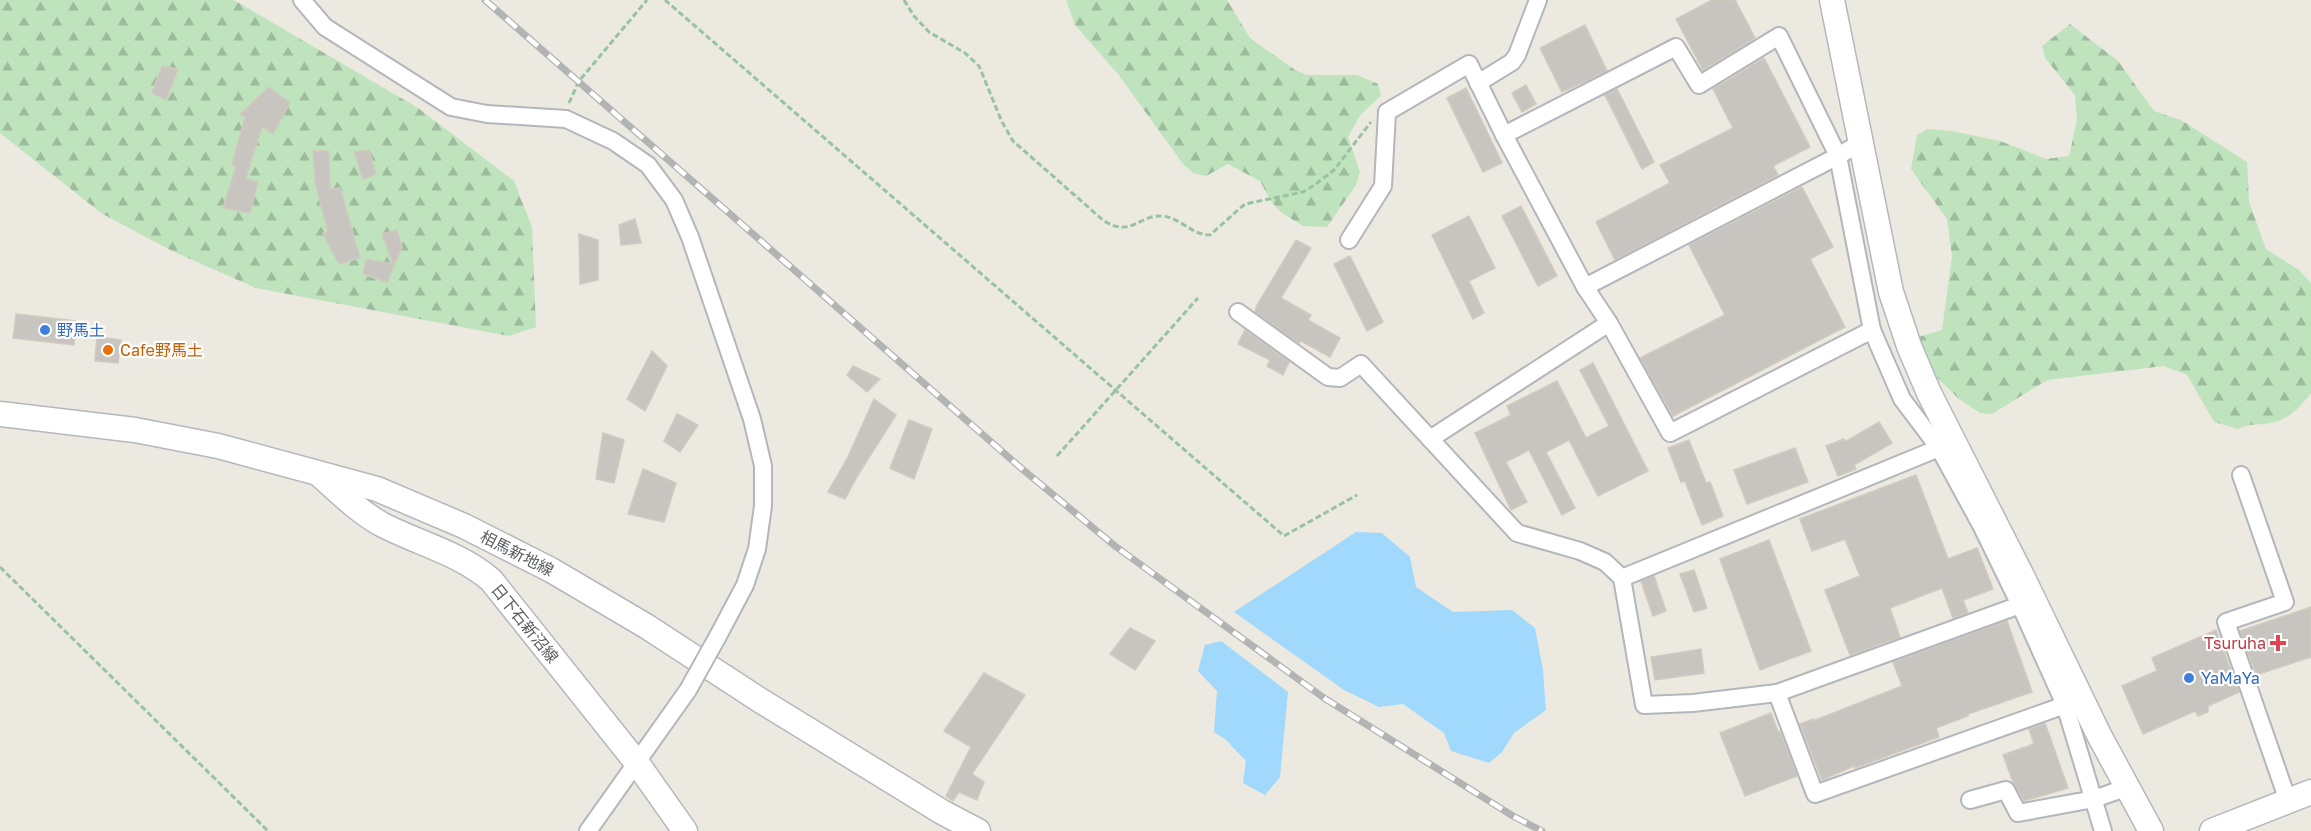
<svg xmlns="http://www.w3.org/2000/svg" width="2311" height="831" font-family="'Golos Text','Noto Sans JP',sans-serif">
<style>
.forest{fill:url(#forest-firs)}
.water{fill:#a0d9fc}
.building{fill:#c8c5c0;stroke:#d0cabf;stroke-width:1.5}
.lines{fill:none;stroke-linecap:round;stroke-linejoin:round}
.street-casing{stroke:#b3b7bb;stroke-width:20}
.secondary-casing{stroke:#b4b8bd;stroke-width:27}
.path{stroke:#97c3a2;stroke-width:3;stroke-dasharray:6 3;stroke-linecap:butt}
.street{stroke:#fff;stroke-width:16}
.secondary{stroke:#fff;stroke-width:24}
.rail-casing{stroke:#b2b3b3;stroke-width:7}
.rail{stroke:#fff;stroke-width:4.5;stroke-dasharray:14;stroke-linecap:butt}
.street-bridge-casing{stroke:#b3b7bb;stroke-width:20;stroke-linecap:butt}
.street-bridge{stroke:#fff;stroke-width:16}
.shop-dot{fill:#3f7fe0;stroke:#fff;stroke-width:2}
.food-dot{fill:#e8710a;stroke:#fff;stroke-width:2}
.health-dot{fill:#e0444e;stroke:#fff;stroke-width:2}
.labels{text-anchor:middle;stroke-width:4.5;stroke-linejoin:round;paint-order:stroke}
.shop-label{font-size:16px;fill:#366cbe;stroke:#fff;text-anchor:start}
.food-label{font-size:16px;fill:#c56008;stroke:#fff;text-anchor:start}
.street-label{font-size:16px;fill:#595d61;stroke:#fff}
.health-label{font-size:16px;fill:#be3a42;stroke:#fff;text-anchor:end}
</style>
<defs>
<pattern id="forest-firs" width="22" height="20" patternUnits="userSpaceOnUse" patternTransform="scale(1.5)"><rect width="22" height="20" fill="#bfe3bd"/><path d="M5 1l3.5 6h-7zM16 11l3.5 6h-7z" fill="#9ebb9d"/></pattern>
</defs>
<rect width="100%" height="100%" fill="#ece9e0"/>
<!-- forest -->
<g class="forest">
<path d="M 0,0 L 234,0 L 418,108 L 514,181 L 532,227 L 536,327 L 509,336 L 256,288 L 172,251 L 101,213 L 0,133 Z"/>
<path d="M 1066,0 L 1227,0 L 1250,38 L 1295,70 L 1307,75 L 1357,75 L 1378,84 L 1381,96 L 1361,114 L 1348,137 L 1360,172 L 1356,185 L 1327,227 L 1303,226 L 1282,213 L 1273,204 L 1260,181 L 1228,164 L 1206,176 L 1193,173 L 1183,164 L 1118,74 L 1075,25 Z"/>
<path d="M 2070,24 L 2118,61 L 2154,111 L 2181,120 L 2247,162 L 2249,202 L 2266,249 L 2299,270 L 2311,283 L 2311,393 C 2303,404 2289,419 2275,422 C 2260,426 2252,422 2238,429 L 2214,422 L 2187,375 L 2164,366 L 2047,380 L 1992,414 L 1980,413 L 1959,399 L 1922,363 L 1918,337 L 1942,330 L 1952,256 L 1947,219 L 1911,169 L 1917,135 L 1928,129 L 1952,131 L 2000,141 L 2046,159 L 2069,156 L 2077,120 L 2075,95 L 2045,58 L 2042,46 Z"/>
</g>
<!-- water -->
<g class="water">
<path d="M 1356,532 L 1382,533 L 1410,557 L 1416,587 L 1453,612 L 1512,610 L 1535,628 L 1543,670 L 1546,710 L 1514,733 L 1502,752 L 1489,763 L 1451,751 L 1444,733 L 1403,704 L 1379,707 L 1344,690 L 1234,612 Z"/>
<path d="M 1221,641 L 1288,692 L 1280,777 L 1265,795 L 1243,783 L 1246,761 L 1226,740 L 1214,732 L 1217,691 L 1198,671 L 1205,645 Z"/>
</g>
<!-- building -->
<g class="building">
<path d="M 1712,0 L 1735,0 L 1755,38 L 1703,70 L 1676,19 Z"/>
<path d="M 1585,25 L 1607,71 L 1562,92 L 1540,48 Z"/>
<path d="M 1764,58 L 1810,147 L 1773,166 L 1778,175 L 1615,260 L 1596,222 L 1670,183 L 1660,165 L 1733,128 L 1713,89 Z"/>
<path d="M 162,66 L 178,69 L 166,100 L 152,93 Z"/>
<path d="M 1526,85 L 1536,104 L 1522,112 L 1512,93 Z"/>
<path d="M 269,87 L 290,103 L 273,134 L 262,127 L 246,178 L 258,182 L 250,213 L 223,208 L 236,167 L 232,164 L 245,117 L 240,114 Z"/>
<path d="M 1466,88 L 1502,163 L 1483,172 L 1447,98 Z"/>
<path d="M 1617,89 L 1654,162 L 1642,169 L 1605,95 Z"/>
<path d="M 369,150 L 376,174 L 363,179 L 354,152 Z"/>
<path d="M 313,151 L 329,151 L 330,189 L 340,188 L 360,258 L 339,264 L 323,233 L 328,232 L 315,182 Z"/>
<path d="M 1802,187 L 1833,247 L 1810,259 L 1845,327 L 1673,416 L 1640,358 L 1725,315 L 1689,245 Z"/>
<path d="M 1521,206 L 1557,276 L 1538,286 L 1502,216 Z"/>
<path d="M 1469,216 L 1495,268 L 1469,281 L 1484,313 L 1473,319 L 1432,235 Z"/>
<path d="M 635,219 L 641,243 L 621,245 L 619,225 Z"/>
<path d="M 397,230 L 402,247 L 387,282 L 363,274 L 366,259 L 393,264 L 382,234 Z"/>
<path d="M 579,234 L 598,240 L 598,280 L 580,284 Z"/>
<path d="M 1296,240 L 1311,248 L 1281,298 L 1311,315 L 1308,320 L 1340,338 L 1330,357 L 1301,341 L 1299,343 L 1255,312 L 1256,307 Z"/>
<path d="M 1350,256 L 1383,322 L 1367,331 L 1334,264 Z"/>
<path d="M 16,314 L 76,321 L 74,345 L 13,338 Z"/>
<path d="M 1245,330 L 1289,362 L 1283,375 L 1267,366 L 1270,360 L 1238,344 Z"/>
<path d="M 97,337 L 121,340 L 118,363 L 95,361 Z"/>
<path d="M 652,351 L 667,366 L 645,411 L 627,399 Z"/>
<path d="M 1593,363 L 1648,471 L 1598,496 L 1569,440 L 1546,452 L 1575,508 L 1562,515 L 1529,450 L 1506,462 L 1527,502 L 1511,510 L 1475,433 L 1511,415 L 1507,406 L 1557,381 L 1586,438 L 1609,426 L 1580,370 Z"/>
<path d="M 853,366 L 880,379 L 867,392 L 847,375 Z"/>
<path d="M 874,399 L 896,415 L 858,475 L 845,499 L 828,492 L 848,457 Z"/>
<path d="M 677,414 L 698,425 L 680,452 L 664,441 Z"/>
<path d="M 909,420 L 932,429 L 914,479 L 890,468 Z"/>
<path d="M 1879,422 L 1892,443 L 1854,465 L 1856,469 L 1838,476 L 1826,446 L 1844,439 L 1845,442 Z"/>
<path d="M 603,433 L 624,440 L 614,483 L 596,479 Z"/>
<path d="M 1689,440 L 1706,483 L 1710,482 L 1723,516 L 1702,525 L 1685,481 L 1681,482 L 1668,448 Z"/>
<path d="M 1795,448 L 1808,482 L 1747,504 L 1734,470 Z"/>
<path d="M 643,469 L 676,483 L 664,522 L 628,514 Z"/>
<path d="M 1916,475 L 1948,559 L 1977,548 L 1993,589 L 1963,600 L 1968,613 L 1953,618 L 1942,588 L 1890,608 L 1900,637 L 1850,655 L 1825,590 L 1860,576 L 1845,539 L 1812,551 L 1800,519 Z"/>
<path d="M 1769,540 L 1811,651 L 1760,670 L 1720,559 Z"/>
<path d="M 1694,570 L 1707,608 L 1694,612 L 1680,574 Z"/>
<path d="M 1654,576 L 1666,611 L 1653,616 L 1641,581 Z"/>
<path d="M 2311,607 L 2311,657 L 2256,675 L 2240,631 Z"/>
<path d="M 2007,621 L 2032,692 L 1968,714 L 1968,716 L 1936,728 L 1939,737 L 1855,768 L 1854,766 L 1822,780 L 1800,724 L 1813,719 L 1813,721 L 1902,686 L 1893,662 Z"/>
<path d="M 1130,628 L 1155,641 L 1135,670 L 1110,654 Z"/>
<path d="M 2216,630 L 2239,692 L 2208,706 L 2208,712 L 2198,716 L 2195,711 L 2143,734 L 2122,686 L 2157,671 L 2152,658 Z"/>
<path d="M 1701,649 L 1704,673 L 1655,680 L 1651,657 Z"/>
<path d="M 984,673 L 1025,695 L 972,774 L 984,782 L 977,800 L 959,792 L 953,801 L 946,796 L 971,747 L 944,731 Z"/>
<path d="M 1771,713 L 1778,732 L 1780,731 L 1797,776 L 1745,796 L 1720,733 Z"/>
<path d="M 2045,723 L 2068,788 L 2024,801 L 2013,782 L 2003,755 L 2034,744 L 2029,729 Z"/>
</g>
<g class="lines">
<!-- street casing -->
<g class="street-casing">
<g id="street">
<path d="M 302,0 L 325,27 L 451,107 L 487,114 L 566,119 L 613,141 L 648,165 L 674,200 L 690,237 L 752,419 L 763,466 L 763,506 L 757,549 L 745,585 L 718,636"/>
<path d="M 1478,83 L 1512,62 L 1517,55 L 1538,0"/>
<path d="M 1504,135 L 1676,47 L 1699,85 L 1779,36 L 1838,156 L 1872,330 L 1902,399 L 1939,448 L 1982,527 L 2020,605 L 2065,705 L 2103,831"/>
<path d="M 1349,240 L 1383,186 L 1387,112 L 1469,64 L 1504,135 L 1585,287 L 1609,323 L 1670,433 L 1872,330"/>
<path d="M 1585,287 L 1838,156 L 1862,142"/>
<path d="M 1238,312 L 1328,377 L 1340,378 L 1361,364 L 1517,533 L 1580,551 L 1605,562 L 1622,578 L 1644,705 L 1693,703 L 1777,693 L 2020,605"/>
<path d="M 1430,439 L 1609,323"/>
<path d="M 2241,475 L 2285,602 L 2226,622 L 2288,801"/>
<path d="M 1622,578 L 1939,448"/>
<path d="M 1777,693 L 1815,794 L 2065,705"/>
<path d="M 1970,800 L 2006,790 L 2018,813 L 2094,799 L 2128,787"/>
<path d="M 588,831 L 688,690"/>
</g>
</g>
<!-- secondary casing -->
<g class="secondary-casing">
<g id="secondary">
<path d="M 1832,0 L 1891,292 L 1909,346 L 1929,393 L 2023,578 L 2099,735 L 2151,831"/>
<path d="M 0,414 L 135,430 L 218,446 L 377,489 L 464,526 L 551,570 L 646,626 L 758,699 L 942,812 L 978,831"/>
<path d="M 320,475 C 339,492 358,511 381,524 C 417,543 460,553 491,580 L 637,763 L 685,831"/>
<path d="M 2212,831 L 2311,792"/>
</g>
</g>
<!-- path -->
<g class="path">
<path d="M 665,0 L 1284,536 L 1357,495"/>
<path d="M 904,0 L 914,16 L 929,32 L 965,53 L 979,66 L 1002,122 L 1013,141 L 1104,221 C 1132,238 1139,214 1163,216 C 1180,218 1192,235 1210,235 L 1245,204 L 1303,192 L 1316,184 L 1334,170 L 1371,122"/>
<path d="M 569,103 L 579,81 L 647,0"/>
<path d="M 1057,456 L 1198,298"/>
<path d="M 0,567 L 268,831"/>
</g>
<!-- street -->
<use href="#street" class="street"/>
<!-- secondary -->
<use href="#secondary" class="secondary"/>
<!-- rail casing -->
<g class="rail-casing">
<path id="rail" d="M 485,0 L 1021,468 L 1115,546 L 1324,698 L 1513,816 L 1542,831"/>
</g>
<!-- rail -->
<use href="#rail" class="rail"/>
<!-- street-bridge casing -->
<g class="street-bridge-casing">
<path id="street-bridge" d="M 688,690 L 718,636"/>
</g>
<!-- street-bridge -->
<use href="#street-bridge" class="street-bridge"/>
</g>
<!-- markers -->
<g class="shop-dot">
<circle cx="45" cy="330" r="6"/>
<circle cx="2189" cy="678" r="6"/>
</g>
<circle class="food-dot" cx="108" cy="350" r="6"/>
<path class="health-dot" d="M2275 634h6v6h6v6h-6v6h-6v-6h-6v-6h6z"/>
<g class="labels">
<!-- shop labels -->
<g class="shop-label">
<text x="57" y="336">野馬土</text>
<text x="2201" y="684">YaMaYa</text>
</g>
<!-- food labels -->
<g class="food-label">
<text x="120" y="356">Cafe野馬土</text>
</g>
<!-- street labels -->
<g class="street-label">
<text transform="translate(517 553) rotate(27)" y="6">相馬新地線</text>
<text transform="translate(525 623) rotate(51)" y="6">日下石新沼線</text>
</g>
<!-- health labels -->
<g class="health-label">
<text x="2266" y="649">Tsuruha</text>
</g>
</g>
</svg>
